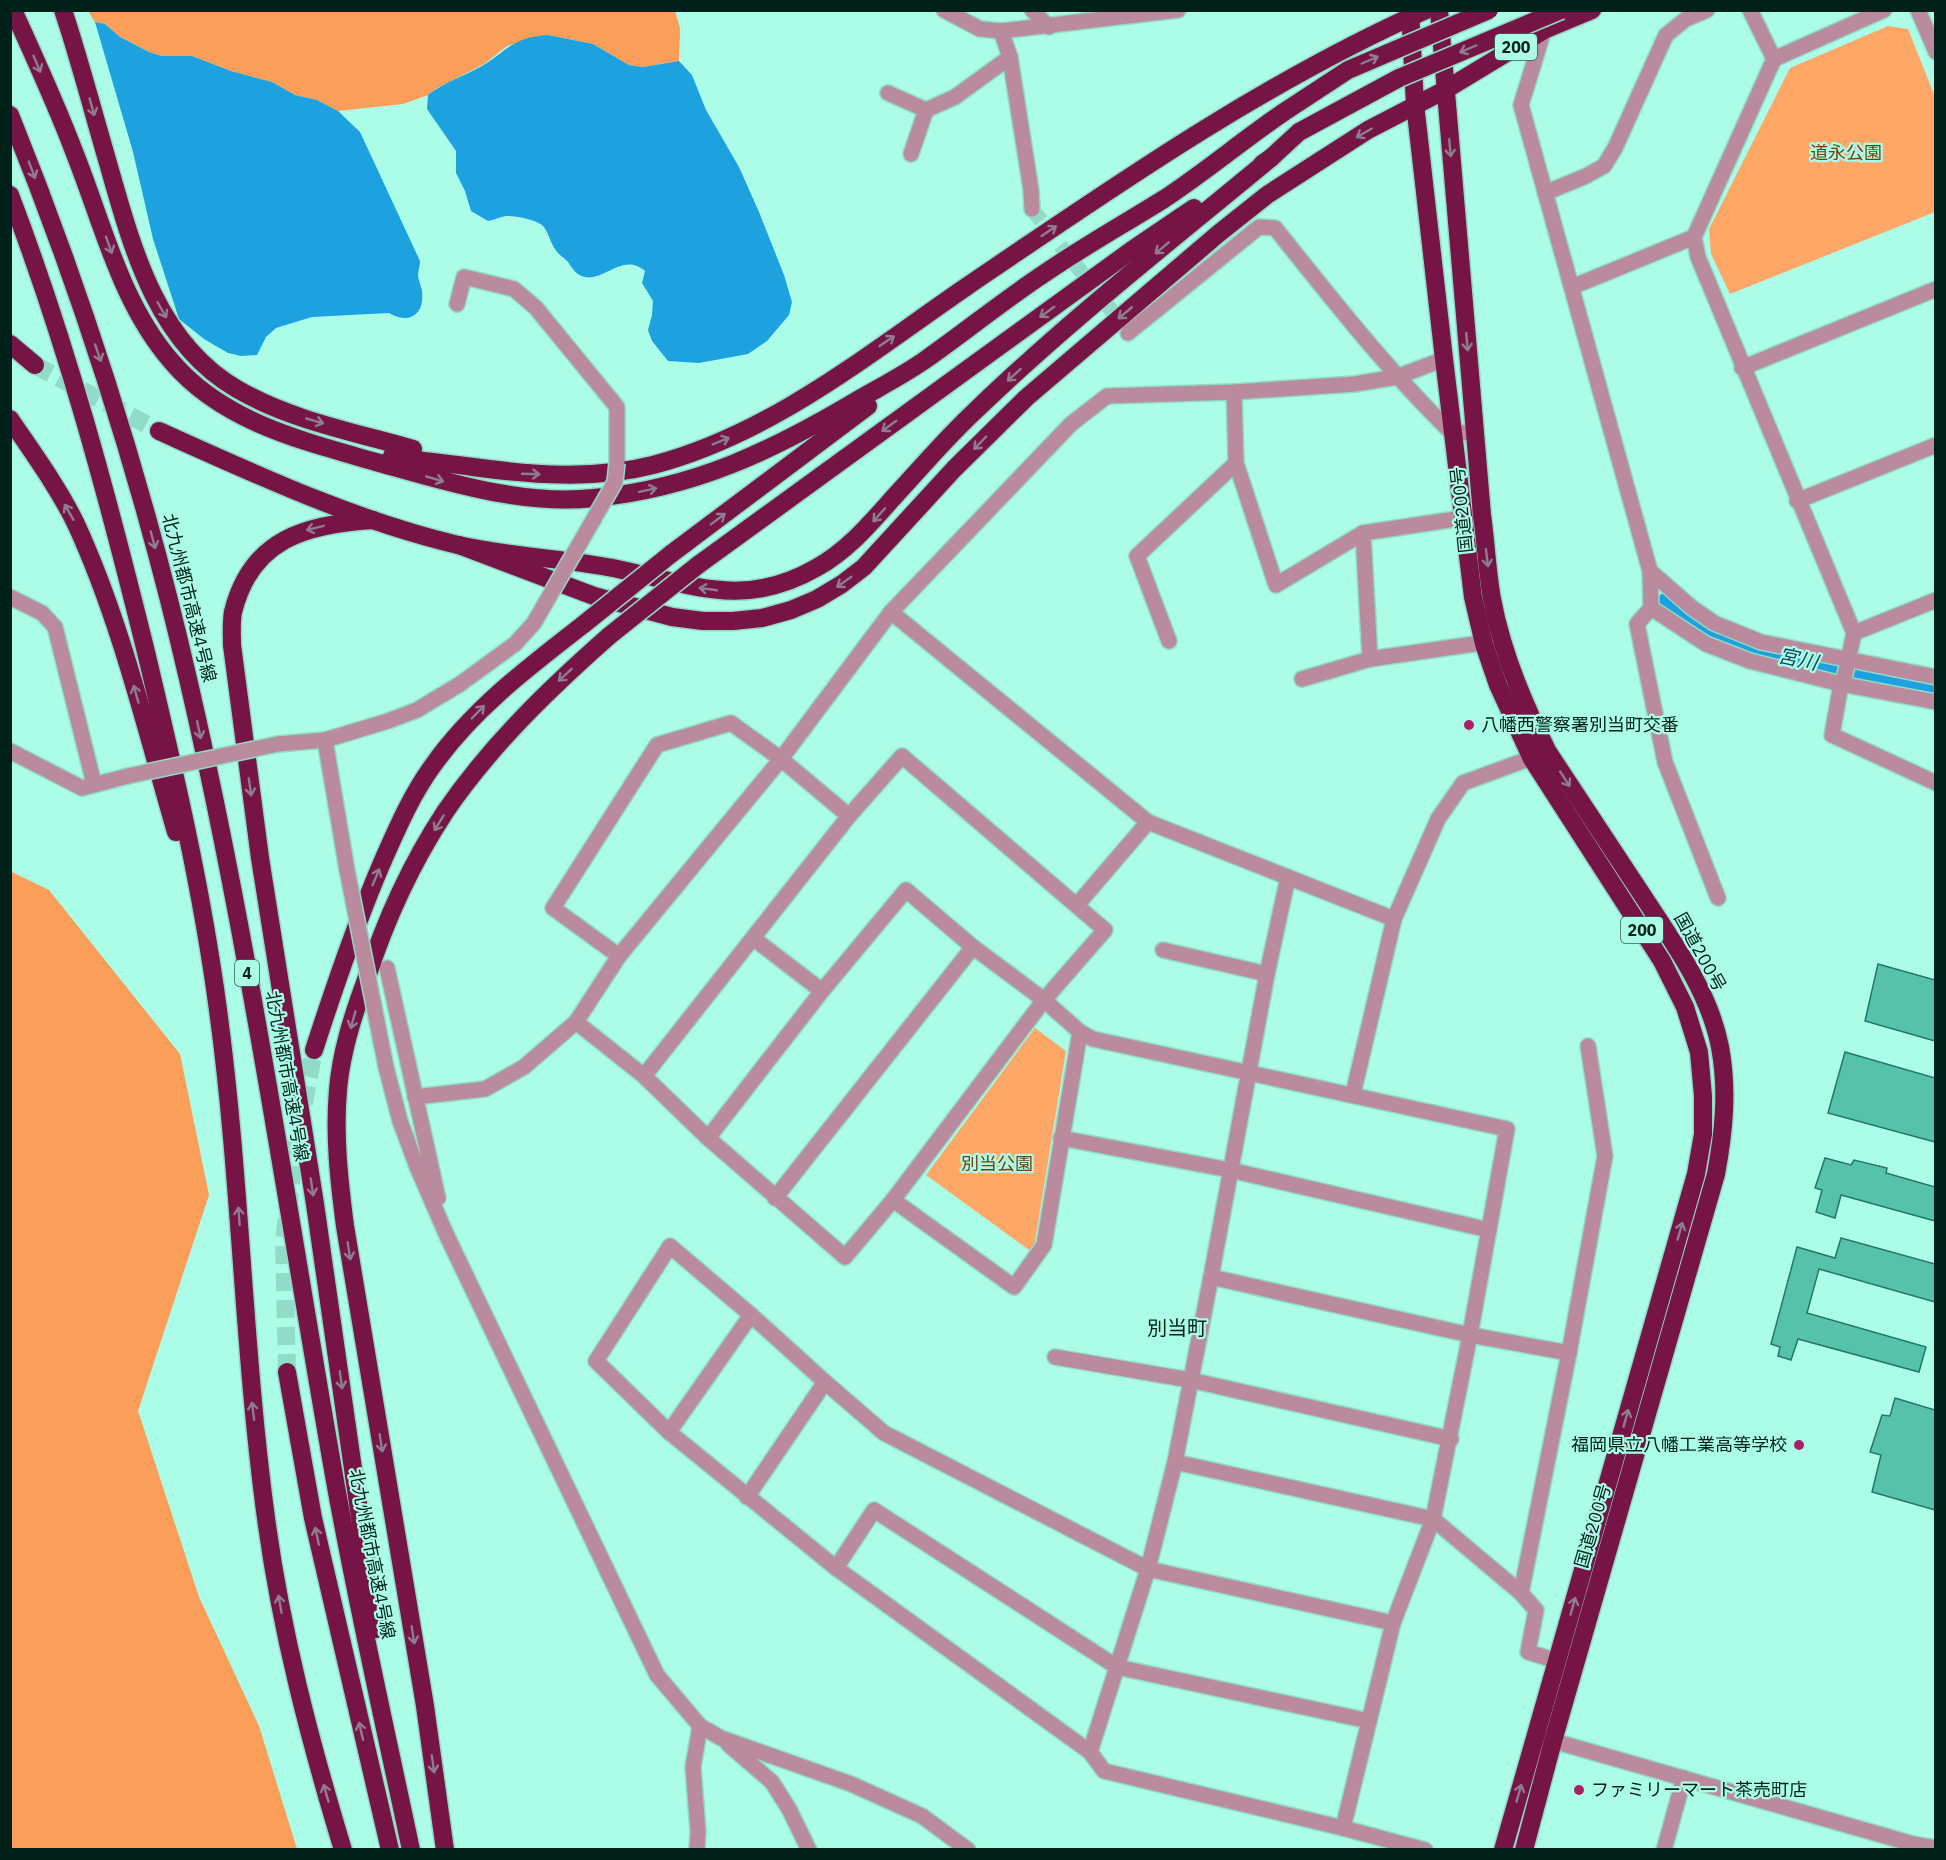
<svg xmlns="http://www.w3.org/2000/svg" width="1946" height="1860" font-family="'IBM Plex Sans','Noto Sans JP',sans-serif">
<style>
.green{fill:#fea767}
.forest{fill:#fa9e59}
.water{fill:#1da2df}
.lines{fill:none;stroke-linecap:round;stroke-linejoin:round}
.river{stroke:#1da2df;stroke-width:33}
.building{fill:#55c2a9;stroke:#227967;stroke-width:1.5}
.minor-tunnel{stroke:#91dcc8;stroke-width:15;stroke-dasharray:15 8;stroke-linecap:butt}
.highway-tunnel{stroke:#91dcc8;stroke-width:18;stroke-dasharray:18 9;stroke-linecap:butt}
.minor-casing{stroke:#90dac6;stroke-width:18}
.highway-casing{stroke:#90dac6;stroke-width:21}
.minor{stroke:#ba8b9c;stroke-width:15}
.highway{stroke:#761446;stroke-width:18}
.minor-bridge-casing{stroke:#90dac6;stroke-width:18;stroke-linecap:butt}
.highway-bridge-casing{stroke:#90dac6;stroke-width:21;stroke-linecap:butt}
.minor-bridge{stroke:#ba8b9c;stroke-width:15}
.highway-bridge{stroke:#761446;stroke-width:18}
.oneway{stroke:#8e7d8e}
.poi-dot{fill:#a92065;stroke:#abfde7;stroke-width:2}
.labels{text-anchor:middle;stroke-width:4.5;stroke-linejoin:round;paint-order:stroke}
.shield{fill:#abfde7;stroke:#336358;stroke-width:1.5}
.shield-label{font-size:16px;font-weight:bold;fill:#00211a}
.park-label{font-size:18px;fill:#793e08;stroke:#abfde7}
.street-label{font-size:18px;fill:#00211a;stroke:#abfde7}
.poi-label{font-size:18px;fill:#00211a;stroke:#abfde7;text-anchor:start}
.water-label{font-size:20px;font-style:italic;fill:#164760;stroke:#abfde7}
.neighbourhood-label{font-size:20px;fill:#00211a;stroke:#abfde7}
</style>
<rect width="100%" height="100%" fill="#abfde7"/>
<!-- green -->
<g class="green">
<path d="M 1888,26 L 1908,29 L 1935,97 L 1935,212 L 1730,294 L 1711,254 L 1709,229 L 1790,68 Z"/>
<path d="M 1035,1028 L 1066,1051 L 1033,1253 L 926,1175 Z"/>
</g>
<!-- forest -->
<g class="forest">
<path d="M 88,11 L 675,11 L 680,28 L 679,61 L 643,67 L 629,65 L 593,44 L 548,35 L 507,46 L 484,64 L 437,88 L 428,95 L 403,104 L 338,111 L 317,100 L 295,95 L 272,82 L 231,71 L 192,56 L 162,56 L 149,52 L 120,37 L 105,24 L 95,22 Z"/>
<path d="M 10,871 L 49,890 L 180,1054 L 209,1195 L 138,1411 L 199,1597 L 259,1726 L 297,1849 L 11,1849 Z"/>
</g>
<!-- water -->
<g class="water">
<path d="M 95,22 L 105,24 L 120,37 L 149,52 L 162,56 L 192,56 L 231,71 L 272,82 L 295,95 L 317,100 L 338,111 L 360,132 L 420,261 C 420,266 418,271 418,276 C 419,281 421,286 422,291 C 425,315 409,325 389,313 L 312,317 L 276,328 L 266,337 L 257,355 L 241,356 L 228,353 L 204,339 L 179,319 L 153,239 L 133,152 Z"/>
<path d="M 548,35 L 593,44 L 629,65 L 643,67 L 679,61 L 692,75 L 706,110 L 739,167 L 759,212 L 784,275 L 792,302 L 789,315 L 767,341 L 748,354 L 699,363 L 668,361 L 652,341 L 648,330 L 652,315 L 653,301 L 642,283 L 645,271 C 623,252 605,281 585,277 C 577,276 572,268 568,262 C 564,257 558,255 555,249 C 550,242 548,230 542,225 C 533,219 516,216 506,216 C 500,217 494,220 488,221 L 471,211 L 465,191 L 456,173 L 456,151 L 427,109 L 428,95 C 444,82 464,76 482,66 C 510,49 511,38 548,35 Z"/>
</g>
<g class="lines">
<!-- river -->
<path class="river" d="M 1670,608 L 1700,631 L 1739,646 L 1826,667 L 1936,688"/>
</g>
<!-- building -->
<g class="building">
<path d="M 1878,964 L 1935,980 L 1935,1041 L 1865,1021 Z"/>
<path d="M 1845,1052 L 1935,1078 L 1935,1142 L 1828,1113 Z"/>
<path d="M 1825,1158 L 1851,1165 L 1854,1160 L 1887,1168 L 1886,1173 L 1935,1187 L 1935,1221 L 1841,1195 L 1835,1218 L 1816,1212 L 1822,1190 L 1815,1188 Z"/>
<path d="M 1841,1238 L 1935,1264 L 1935,1302 L 1819,1269 L 1807,1313 L 1926,1347 L 1919,1372 L 1798,1339 L 1791,1360 L 1778,1356 L 1780,1347 L 1771,1344 L 1797,1247 L 1835,1258 Z"/>
<path d="M 1895,1398 L 1935,1410 L 1935,1510 L 1872,1492 L 1881,1455 L 1870,1452 L 1882,1415 L 1890,1416 Z"/>
</g>
<g class="lines">
<!-- minor-tunnel -->
<path class="minor-tunnel" d="M 1032,209 L 1125,328"/>
<!-- highway-tunnel -->
<g class="highway-tunnel">
<path d="M 35,365 L 159,431"/>
<path d="M 287,1372 L 284,1240 L 295,1150 L 314,1050"/>
</g>
<!-- minor casing -->
<g class="minor-casing">
<g id="minor">
<path d="M 944,10 L 980,29 L 1001,31 L 1178,10"/>
<path d="M 1032,10 L 1049,27"/>
<path d="M 1750,10 L 1774,59 L 1884,10"/>
<path d="M 1918,10 L 1936,52"/>
<path d="M 1544,30 L 1521,105 L 1650,571 L 1651,608 L 1637,624 L 1665,762 L 1718,898"/>
<path d="M 1001,31 L 1010,57 L 1031,190 L 1032,209"/>
<path d="M 1774,59 L 1694,237 L 1698,257 L 1854,633 L 1844,679 L 1841,684 L 1832,735 L 1936,783"/>
<path d="M 888,93 L 926,110 L 955,97 L 1010,57"/>
<path d="M 911,154 L 926,110"/>
<path d="M 1545,193 L 1586,176 L 1604,166 L 1615,148 L 1666,35 L 1686,19 L 1707,10"/>
<path d="M 1572,287 L 1694,237"/>
<path d="M 457,304 L 464,277 L 514,289 L 536,308 L 617,407 L 617,463"/>
<path d="M 1128,333 L 1259,227 L 1275,228 C 1332,299 1388,371 1453,434 L 1476,431"/>
<path d="M 1742,368 L 1936,289"/>
<path d="M 1236,463 L 1276,585 L 1363,533 L 1370,659 L 1302,679"/>
<path d="M 1797,501 L 1936,445"/>
<path d="M 1363,533 L 1482,515"/>
<path d="M 1650,571 L 1691,607 L 1714,623 L 1761,642 L 1936,677"/>
<path d="M 10,597 L 42,613 L 55,627 L 94,784"/>
<path d="M 1651,608 L 1706,644 L 1750,661 L 1841,684 L 1936,702"/>
<path d="M 891,612 L 1148,822 L 1394,919"/>
<path d="M 1854,633 L 1936,600"/>
<path d="M 1169,641 L 1137,556 L 1236,463 L 1234,392"/>
<path d="M 1370,659 L 1495,641"/>
<path d="M 325,740 L 347,870"/>
<path d="M 278,744 L 325,740 L 388,721 L 417,710 L 460,684 L 515,644"/>
<path d="M 10,751 L 82,788 L 128,776"/>
<path d="M 1077,905 L 1148,822"/>
<path d="M 753,938 L 822,991"/>
<path d="M 1163,950 L 1267,974"/>
<path d="M 619,956 L 553,908 L 657,745 L 731,723 L 781,759 L 849,816"/>
<path d="M 387,968 L 438,1198"/>
<path d="M 576,1022 L 644,1076 L 708,1138 L 845,1257 L 893,1200 L 1044,1000 L 1105,930 L 902,756 L 849,816 L 644,1076"/>
<path d="M 1080,1032 L 1093,1039 L 1507,1129 L 1470,1335 L 1433,1519 L 1393,1623 L 1343,1828"/>
<path d="M 386,1067 L 400,1121 L 417,1167 L 447,1236 L 657,1675 L 700,1726 L 721,1738 L 851,1784 L 922,1816 L 968,1850"/>
<path d="M 1353,1094 L 1394,919 L 1438,819 L 1463,783 L 1542,754"/>
<path d="M 415,1097 L 485,1089 L 524,1067 L 576,1022 L 619,956 L 781,759 L 891,612 L 1071,424 L 1107,396 L 1234,392 L 1355,384 L 1397,377 L 1444,359"/>
<path d="M 708,1138 L 822,991 L 906,890 L 973,947 L 1044,1000 L 1080,1032 L 1044,1245 L 1014,1287 L 893,1200"/>
<path d="M 1061,1138 L 1230,1170 L 1489,1230"/>
<path d="M 775,1198 L 973,947"/>
<path d="M 1211,1277 L 1470,1335 L 1569,1353 L 1605,1156 L 1588,1046"/>
<path d="M 1055,1357 L 1190,1380 L 1451,1439"/>
<path d="M 669,1432 L 751,1315"/>
<path d="M 1175,1462 L 1433,1519 L 1521,1593 L 1536,1610 L 1528,1652 L 1557,1661"/>
<path d="M 747,1497 L 825,1382"/>
<path d="M 836,1568 L 874,1510 L 1117,1667 L 1369,1721"/>
<path d="M 1521,1593 L 1569,1353"/>
<path d="M 1393,1623 L 1148,1569 L 884,1433 L 825,1382 L 751,1315 L 670,1246 L 596,1361 L 669,1432 L 836,1568 L 1090,1752 L 1104,1771 L 1343,1828 L 1425,1850"/>
<path d="M 1543,1738 L 1913,1844 L 1936,1848"/>
<path d="M 728,1744 L 772,1782 L 789,1809 L 809,1850"/>
<path d="M 1090,1752 L 1148,1569 L 1175,1462 L 1211,1277 L 1267,974 L 1288,877"/>
<path d="M 697,1850 L 698,1831 L 693,1767 L 700,1726"/>
<path d="M 1664,1850 L 1684,1778"/>
</g>
</g>
<!-- highway casing -->
<g class="highway-casing">
<g id="highway">
<path d="M 13,10 C 35,58 57,106 75,154 C 103,224 121,304 172,362 C 223,422 303,441 376,462 C 444,481 522,506 594,498 C 696,488 774,450 861,398 C 882,386 905,374 925,360 C 965,332 1004,300 1045,273 C 1083,247 1124,224 1164,199 C 1205,172 1243,140 1284,112"/>
<path d="M 63,10 C 80,61 93,112 108,163 C 132,247 156,342 237,389 C 290,420 354,432 413,449"/>
<path d="M 1410,10 L 1415,104 L 1444,359 L 1473,597 L 1484,644 L 1498,685 L 1532,759 L 1662,961 L 1685,1007 L 1699,1052 L 1703,1096 L 1703,1134 L 1696,1174 L 1503,1850"/>
<path d="M 1439,10 L 1482,515 C 1486,543 1487,571 1492,599 C 1502,653 1523,703 1548,752 C 1579,799 1610,846 1641,893 C 1672,941 1709,990 1720,1047 C 1728,1090 1724,1131 1716,1174 L 1553,1741 L 1524,1850"/>
<path d="M 10,115 C 74,273 127,435 169,600 C 242,890 283,1187 335,1481 C 357,1604 385,1727 411,1850"/>
<path d="M 1262,164 L 1272,157 L 1299,132"/>
<path d="M 10,195 C 67,344 108,498 146,652 C 174,770 202,889 218,1010 C 241,1179 243,1350 266,1518 C 281,1631 310,1741 343,1850"/>
<path d="M 10,344 L 35,365"/>
<path d="M 10,419 C 33,453 58,487 76,524 C 121,622 146,729 176,832"/>
<path d="M 159,431 C 257,475 353,520 458,545 C 507,556 558,558 607,567 C 685,581 739,612 816,568 C 847,551 870,524 893,498 C 920,469 945,439 974,412 C 1067,322 1172,240 1272,157"/>
<path d="M 392,456 C 419,461 446,463 473,467 C 532,475 595,480 653,465 C 771,434 867,355 966,287 C 1113,187 1262,83 1426,10"/>
<path d="M 373,520 C 306,524 251,539 233,612 C 231,622 232,635 232,645 L 260,858 L 315,1204 L 376,1629"/>
<path d="M 459,545 L 594,596 L 672,617 L 703,621 L 733,621 L 762,618 L 791,610 L 817,599 L 842,584 L 864,567 L 954,469 L 1026,398 L 1218,234 L 1267,195 L 1368,130 L 1445,90 L 1544,30 L 1592,10"/>
<path d="M 671,554 L 868,406"/>
<path d="M 698,565 L 1132,250 L 1194,208"/>
<path d="M 314,1050 C 334,988 355,926 381,865 C 396,831 411,795 434,764 C 474,708 530,666 584,624"/>
<path d="M 287,1372 L 313,1518 L 390,1850"/>
<path d="M 445,1850 L 425,1706 L 345,1226 C 339,1180 334,1135 338,1090 C 341,1052 353,1015 366,980 C 385,921 411,864 445,812 C 490,746 549,689 609,636"/>
</g>
</g>
<!-- minor -->
<use href="#minor" class="minor"/>
<!-- highway -->
<use href="#highway" class="highway"/>
<!-- minor-bridge casing -->
<g class="minor-bridge-casing">
<g id="minor-bridge">
<path d="M 515,644 L 534,623 L 615,482 L 617,463"/>
<path d="M 128,776 L 278,744"/>
<path d="M 347,870 L 386,1067"/>
</g>
</g>
<!-- highway-bridge casing -->
<g class="highway-bridge-casing">
<g id="highway-bridge">
<path d="M 1284,112 L 1348,70 L 1489,10"/>
<path d="M 1299,132 L 1399,78 L 1561,10"/>
<path d="M 584,624 L 671,554"/>
<path d="M 609,636 L 698,565"/>
</g>
</g>
<!-- minor-bridge -->
<use href="#minor-bridge" class="minor-bridge"/>
<!-- highway-bridge -->
<use href="#highway-bridge" class="highway-bridge"/>
</g>
<!-- one-way arrows -->
<defs><path id="oneway-shaft" d="M-6 0H5M1.5-3L5.5 0L1.5 3" fill="none" stroke-width="1.6" stroke-linecap="round" stroke-linejoin="round" transform="scale(1.5)"/></defs>
<g class="oneway">
<use href="#oneway-shaft" transform="translate(1468 49) rotate(157)"/>
<use href="#oneway-shaft" transform="translate(1370 60) rotate(-23)"/>
<use href="#oneway-shaft" transform="translate(37 64) rotate(67)"/>
<use href="#oneway-shaft" transform="translate(92 107) rotate(74)"/>
<use href="#oneway-shaft" transform="translate(1364 133) rotate(150)"/>
<use href="#oneway-shaft" transform="translate(1450 148) rotate(85)"/>
<use href="#oneway-shaft" transform="translate(32 170) rotate(69)"/>
<use href="#oneway-shaft" transform="translate(1049 231) rotate(-34)"/>
<use href="#oneway-shaft" transform="translate(109 245) rotate(70)"/>
<use href="#oneway-shaft" transform="translate(1162 248) rotate(140)"/>
<use href="#oneway-shaft" transform="translate(162 310) rotate(60)"/>
<use href="#oneway-shaft" transform="translate(1047 312) rotate(144)"/>
<use href="#oneway-shaft" transform="translate(1125 313) rotate(140)"/>
<use href="#oneway-shaft" transform="translate(887 341) rotate(-34)"/>
<use href="#oneway-shaft" transform="translate(1467 342) rotate(85)"/>
<use href="#oneway-shaft" transform="translate(98 353) rotate(71)"/>
<use href="#oneway-shaft" transform="translate(1014 375) rotate(138)"/>
<use href="#oneway-shaft" transform="translate(315 421) rotate(16)"/>
<use href="#oneway-shaft" transform="translate(889 426) rotate(144)"/>
<use href="#oneway-shaft" transform="translate(721 441) rotate(-22)"/>
<use href="#oneway-shaft" transform="translate(980 443) rotate(134)"/>
<use href="#oneway-shaft" transform="translate(531 474) rotate(2)"/>
<use href="#oneway-shaft" transform="translate(435 479) rotate(16)"/>
<use href="#oneway-shaft" transform="translate(648 490) rotate(-12)"/>
<use href="#oneway-shaft" transform="translate(69 512) rotate(-120)"/>
<use href="#oneway-shaft" transform="translate(879 515) rotate(132)"/>
<use href="#oneway-shaft" transform="translate(718 519) rotate(-37)"/>
<use href="#oneway-shaft" transform="translate(315 528) rotate(166)"/>
<use href="#oneway-shaft" transform="translate(153 540) rotate(75)"/>
<use href="#oneway-shaft" transform="translate(1487 558) rotate(83)"/>
<use href="#oneway-shaft" transform="translate(844 582) rotate(145)"/>
<use href="#oneway-shaft" transform="translate(708 589) rotate(-172)"/>
<use href="#oneway-shaft" transform="translate(565 675) rotate(137)"/>
<use href="#oneway-shaft" transform="translate(136 694) rotate(-106)"/>
<use href="#oneway-shaft" transform="translate(478 712) rotate(-46)"/>
<use href="#oneway-shaft" transform="translate(199 730) rotate(78)"/>
<use href="#oneway-shaft" transform="translate(1565 779) rotate(57)"/>
<use href="#oneway-shaft" transform="translate(250 787) rotate(82)"/>
<use href="#oneway-shaft" transform="translate(439 823) rotate(121)"/>
<use href="#oneway-shaft" transform="translate(376 877) rotate(-67)"/>
<use href="#oneway-shaft" transform="translate(353 1020) rotate(106)"/>
<use href="#oneway-shaft" transform="translate(312 1187) rotate(81)"/>
<use href="#oneway-shaft" transform="translate(239 1216) rotate(-94)"/>
<use href="#oneway-shaft" transform="translate(1680 1231) rotate(-74)"/>
<use href="#oneway-shaft" transform="translate(349 1251) rotate(81)"/>
<use href="#oneway-shaft" transform="translate(341 1380) rotate(82)"/>
<use href="#oneway-shaft" transform="translate(253 1411) rotate(-97)"/>
<use href="#oneway-shaft" transform="translate(1626 1418) rotate(-74)"/>
<use href="#oneway-shaft" transform="translate(381 1443) rotate(81)"/>
<use href="#oneway-shaft" transform="translate(317 1536) rotate(-102)"/>
<use href="#oneway-shaft" transform="translate(280 1604) rotate(-100)"/>
<use href="#oneway-shaft" transform="translate(1573 1606) rotate(-74)"/>
<use href="#oneway-shaft" transform="translate(413 1635) rotate(81)"/>
<use href="#oneway-shaft" transform="translate(361 1731) rotate(-103)"/>
<use href="#oneway-shaft" transform="translate(433 1764) rotate(82)"/>
<use href="#oneway-shaft" transform="translate(326 1793) rotate(-106)"/>
<use href="#oneway-shaft" transform="translate(1519 1793) rotate(-74)"/>
</g>
<!-- markers -->
<g class="poi-dot">
<circle cx="1469" cy="725" r="6"/>
<circle cx="1799" cy="1445" r="6"/>
<circle cx="1579" cy="1790" r="6"/>
</g>
<g class="labels">
<!-- shield labels -->
<g class="shield">
<rect x="1495" y="34" width="42" height="26" rx="4.5"/>
<rect x="1621" y="917" width="42" height="26" rx="4.5"/>
<rect x="235" y="960" width="24" height="26" rx="4.5"/>
</g>
<g class="shield-label">
<text x="1516" y="53">200</text>
<text x="1642" y="936">200</text>
<text x="247" y="979">4</text>
</g>
<!-- park labels -->
<g class="park-label">
<text x="1846" y="159">道永公園</text>
<text x="997" y="1170">別当公園</text>
</g>
<!-- street labels -->
<g class="street-label">
<text transform="translate(1462 510) rotate(-96)" y="6">国道200号</text>
<text transform="translate(189 598) rotate(76)" y="6">北九州都市高速4号線</text>
<text transform="translate(1700 952) rotate(61)" y="6">国道200号</text>
<text transform="translate(287 1076) rotate(80)" y="6">北九州都市高速4号線</text>
<text transform="translate(1593 1526) rotate(-74)" y="6">国道200号</text>
<text transform="translate(372 1554) rotate(79)" y="6">北九州都市高速4号線</text>
</g>
<!-- poi labels -->
<g class="poi-label">
<text x="1481" y="731">八幡西警察署別当町交番</text>
<text x="1787" y="1451" text-anchor="end">福岡県立八幡工業高等学校</text>
<text x="1591" y="1796">ファミリーマート茶売町店</text>
</g>
<!-- water labels -->
<g class="water-label">
<text transform="translate(1798 659) rotate(12)" y="7">宮川</text>
</g>
<!-- neighbourhood labels -->
<g class="neighbourhood-label">
<text x="1177" y="1335">別当町</text>
</g>
</g>
<!-- border -->
<rect width="1946" height="1860" fill="none" stroke="#00211a" stroke-width="24"/>
</svg>
